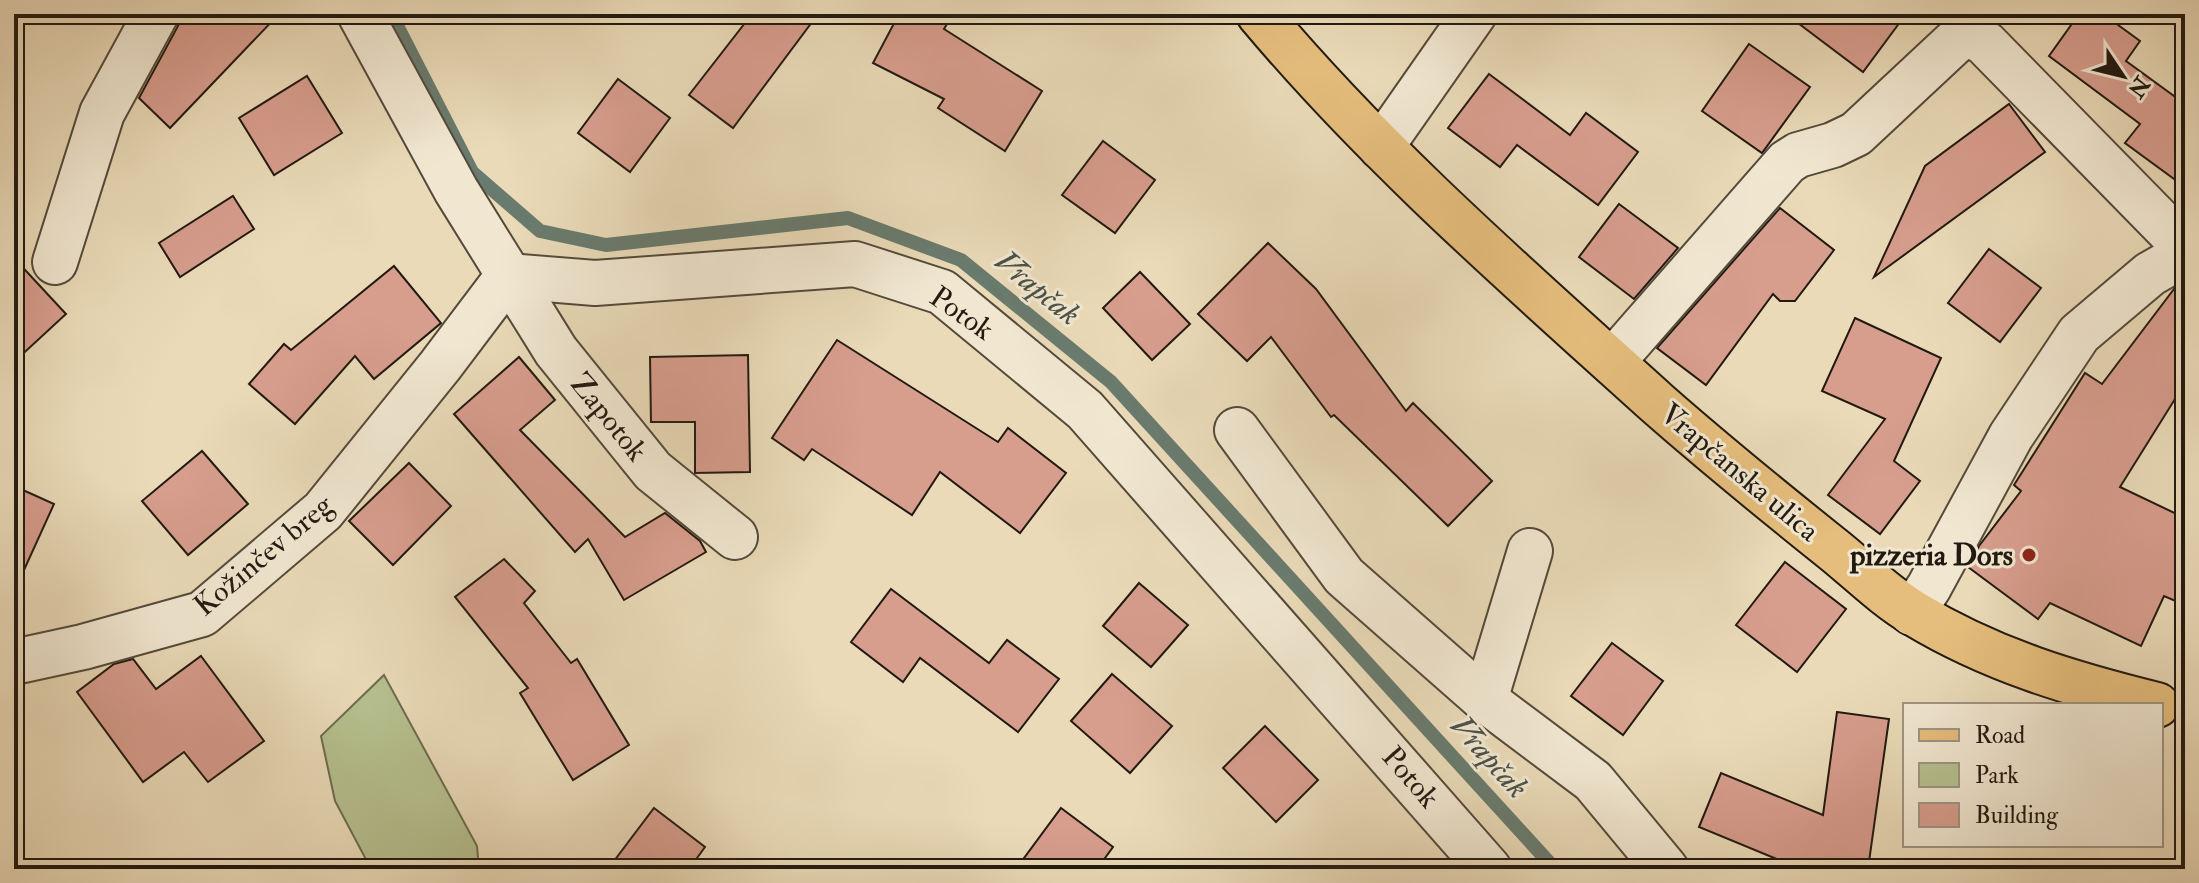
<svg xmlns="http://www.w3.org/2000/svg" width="2199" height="883" font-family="'IM FELL Double Pica',serif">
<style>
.green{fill:#b6c08f;stroke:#6c6d50;stroke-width:2}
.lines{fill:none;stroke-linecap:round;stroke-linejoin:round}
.stream{stroke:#697b6e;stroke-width:14}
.building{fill:#d79d8d;stroke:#221a11;stroke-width:2}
.minor-casing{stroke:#544a3b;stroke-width:48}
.major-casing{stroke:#221a11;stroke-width:48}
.minor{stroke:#f1e7d1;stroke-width:44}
.major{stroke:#e5bd7c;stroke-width:44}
.poi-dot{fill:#8f2418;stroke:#f1e7d1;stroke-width:3}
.labels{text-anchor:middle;stroke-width:6;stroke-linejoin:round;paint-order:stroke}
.street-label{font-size:30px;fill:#221a11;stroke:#f1e7d1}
.poi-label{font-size:30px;font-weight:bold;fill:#221a11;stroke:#f1e7d1;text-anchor:end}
.water-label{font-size:32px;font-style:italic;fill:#4b5247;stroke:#f1e7d1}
</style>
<rect width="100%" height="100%" fill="#eadab8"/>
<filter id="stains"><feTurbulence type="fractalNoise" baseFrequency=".0025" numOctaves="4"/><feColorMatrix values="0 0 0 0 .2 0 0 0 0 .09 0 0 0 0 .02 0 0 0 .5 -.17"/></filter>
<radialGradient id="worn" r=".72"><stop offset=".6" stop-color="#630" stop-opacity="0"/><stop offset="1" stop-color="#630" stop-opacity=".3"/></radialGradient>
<!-- green -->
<path class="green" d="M 384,675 L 477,846 L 479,869 L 369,869 L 370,867 L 335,801 L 321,736 Z"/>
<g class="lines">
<!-- stream -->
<path class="stream" d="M 391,14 L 472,172 L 540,231 L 606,245 L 848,218 L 961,260 L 1111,382 L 1555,869"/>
</g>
<!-- building -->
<g class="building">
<path d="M 181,14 L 279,14 L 170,128 L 139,98 L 178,26 Z"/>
<path d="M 752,14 L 818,14 L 733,128 L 689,95 Z"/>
<path d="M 899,14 L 953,14 L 944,29 L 1042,91 L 1005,151 L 938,108 L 944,99 L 873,63 Z"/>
<path d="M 1786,14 L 1906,14 L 1863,72 Z"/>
<path d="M 2079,14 L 2103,14 L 2140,41 L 2126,61 L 2185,104 L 2185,187 L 2125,143 L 2140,124 L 2049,56 Z"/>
<path d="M 1749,44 L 1810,87 L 1762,153 L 1702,111 Z"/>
<path d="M 1489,74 L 1570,135 L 1586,113 L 1638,152 L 1598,205 L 1517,145 L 1500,167 L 1448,128 Z"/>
<path d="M 307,76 L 342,133 L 274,175 L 239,118 Z"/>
<path d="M 618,79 L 670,118 L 630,172 L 578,133 Z"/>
<path d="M 2009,104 L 2045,152 L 1874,277 L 1925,166 Z"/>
<path d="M 1103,141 L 1155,180 L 1115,233 L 1062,195 Z"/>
<path d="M 233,196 L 254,229 L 180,277 L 159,243 Z"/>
<path d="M 1619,204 L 1678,248 L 1634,299 L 1579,257 Z"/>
<path d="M 1780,208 L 1834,250 L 1795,301 L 1780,301 L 1773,294 L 1706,385 L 1657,348 Z"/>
<path d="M 1268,243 L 1316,289 L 1406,411 L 1413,403 L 1492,481 L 1448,526 L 1334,415 L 1331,417 L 1271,337 L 1247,361 L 1198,314 Z"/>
<path d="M 1989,249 L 2041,288 L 2000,342 L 1948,303 Z"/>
<path d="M 14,258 L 66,314 L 14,362 Z"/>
<path d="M 394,266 L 441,323 L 374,379 L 355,356 L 295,424 L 249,384 L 284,344 L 291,350 Z"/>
<path d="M 1140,272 L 1190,324 L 1152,360 L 1103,308 Z"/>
<path d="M 2185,283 L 2185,383 L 2120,487 L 2185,518 L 2185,605 L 2164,596 L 2141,646 L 2050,603 L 2038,619 L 1968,567 L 1979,546 L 2021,491 L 2014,485 L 2085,373 L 2102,384 L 2174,289 Z"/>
<path d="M 1855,318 L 1941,358 L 1894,461 L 1920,481 L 1880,534 L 1828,495 L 1885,419 L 1822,391 Z"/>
<path d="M 837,340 L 998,442 L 1008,428 L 1066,473 L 1020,533 L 940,472 L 912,515 L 812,449 L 804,460 L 772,438 Z"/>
<path d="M 748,355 L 750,472 L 695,473 L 695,422 L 651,422 L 650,357 Z"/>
<path d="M 519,357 L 555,400 L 520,430 L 625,537 L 665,513 L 700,541 L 706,552 L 624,600 L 588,539 L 575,552 L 454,414 Z"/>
<path d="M 202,451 L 248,504 L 188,555 L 142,501 Z"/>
<path d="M 409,463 L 451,506 L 393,565 L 349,521 Z"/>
<path d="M 14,486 L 54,504 L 14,592 Z"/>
<path d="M 504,559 L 535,591 L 524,603 L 571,663 L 577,659 L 629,745 L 573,780 L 520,693 L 528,688 L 455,597 Z"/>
<path d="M 1785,562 L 1846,609 L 1797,672 L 1736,625 Z"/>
<path d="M 1139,583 L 1188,625 L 1151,667 L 1103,626 Z"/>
<path d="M 891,589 L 989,663 L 1007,640 L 1059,679 L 1018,732 L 920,658 L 903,682 L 851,642 Z"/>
<path d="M 1612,643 L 1663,681 L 1623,735 L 1571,696 Z"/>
<path d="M 201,656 L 264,741 L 208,782 L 184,752 L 143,782 L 77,692 L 114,664 L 133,659 L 156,689 Z"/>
<path d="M 1112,674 L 1172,726 L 1130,773 L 1071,721 Z"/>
<path d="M 1837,712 L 1889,719 L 1868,869 L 1801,869 L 1699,827 L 1721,773 L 1823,815 Z"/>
<path d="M 1265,726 L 1318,780 L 1276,822 L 1223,768 Z"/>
<path d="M 654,808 L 705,847 L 689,869 L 608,869 Z"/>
<path d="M 1061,808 L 1113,847 L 1097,869 L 1016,869 Z"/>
</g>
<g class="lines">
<!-- minor casing -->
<g class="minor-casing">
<g id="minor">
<path d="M 360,14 L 456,190 L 556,351 L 653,471 L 735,537"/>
<path d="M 1381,147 L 1474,14"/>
<path d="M 55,262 L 102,113 L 156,14"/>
<path d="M 508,276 L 595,283 L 855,264 L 942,292 L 1085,410 L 1489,869"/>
<path d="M 1612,362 L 1787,162 L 1798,155 L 1833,145 L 1856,134 L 1961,36 L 1971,35 L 1985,43 L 2185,247"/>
<path d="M 1237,430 L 1344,576 L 1485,700 L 1593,781 L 1666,869"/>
<path d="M 1912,613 L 1929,587 L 2011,436 L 2079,334 L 2150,274 L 2185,254"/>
<path d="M 14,662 L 83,647 L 202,614 L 323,511 L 440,366 L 508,276"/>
<path d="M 1485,700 L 1530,551"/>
</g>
</g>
<!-- major casing -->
<g class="major-casing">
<path id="major" d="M 1259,14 C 1377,155 1521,280 1657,403 C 1715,454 1774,502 1834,550 C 1860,571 1886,597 1915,614 C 1991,660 2072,684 2157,705"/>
</g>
<!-- minor -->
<use href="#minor" class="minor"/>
<!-- major -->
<use href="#major" class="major"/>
</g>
<!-- markers -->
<circle class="poi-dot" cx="2029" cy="555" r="8"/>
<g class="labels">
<!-- street labels -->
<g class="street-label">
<text transform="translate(962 313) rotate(35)" y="10">Potok</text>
<text transform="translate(609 417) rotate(51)" y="10">Zapotok</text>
<text transform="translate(1740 472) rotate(40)" y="10">Vrapčanska ulica</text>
<text transform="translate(263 555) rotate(-40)" y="10">Kožinčev breg</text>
<text transform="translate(1411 777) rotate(49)" y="10">Potok</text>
</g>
<!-- poi labels -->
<g class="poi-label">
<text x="2013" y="565">pizzeria Dors</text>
</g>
<!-- water labels -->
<g class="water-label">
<text transform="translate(1038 287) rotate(39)" y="11">Vrapčak</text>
<text transform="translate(1490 756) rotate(48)" y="11">Vrapčak</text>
</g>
</g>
<!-- margin -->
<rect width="2199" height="883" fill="none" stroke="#eadab8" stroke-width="48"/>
<rect x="16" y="16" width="2167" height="851" fill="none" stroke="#221a11" stroke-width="4"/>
<rect x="24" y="24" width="2151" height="835" fill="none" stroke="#221a11" stroke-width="2"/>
<!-- legend -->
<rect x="1903" y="703" width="260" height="144" fill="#f1e7d1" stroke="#9e9584" stroke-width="2"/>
<rect x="1919" y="729" width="40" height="12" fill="#e5bd7c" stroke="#9e9584" stroke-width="2"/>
<text x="1975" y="743" font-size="24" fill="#221a11">Road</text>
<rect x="1919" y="763" width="40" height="24" fill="#b6c08f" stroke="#9e9584" stroke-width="2"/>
<text x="1975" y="783" font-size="24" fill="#221a11">Park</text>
<rect x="1919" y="803" width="40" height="24" fill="#d79d8d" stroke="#9e9584" stroke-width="2"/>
<text x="1975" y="823" font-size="24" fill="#221a11">Building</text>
<!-- north arrow -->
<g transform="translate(2123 76) rotate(125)" stroke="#f1e7d1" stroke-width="6" paint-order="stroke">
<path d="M0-6L14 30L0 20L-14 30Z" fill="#221a11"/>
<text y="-12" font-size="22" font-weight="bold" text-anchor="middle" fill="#221a11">N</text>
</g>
<rect width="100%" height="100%" filter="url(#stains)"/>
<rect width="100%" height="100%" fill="url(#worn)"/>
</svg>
